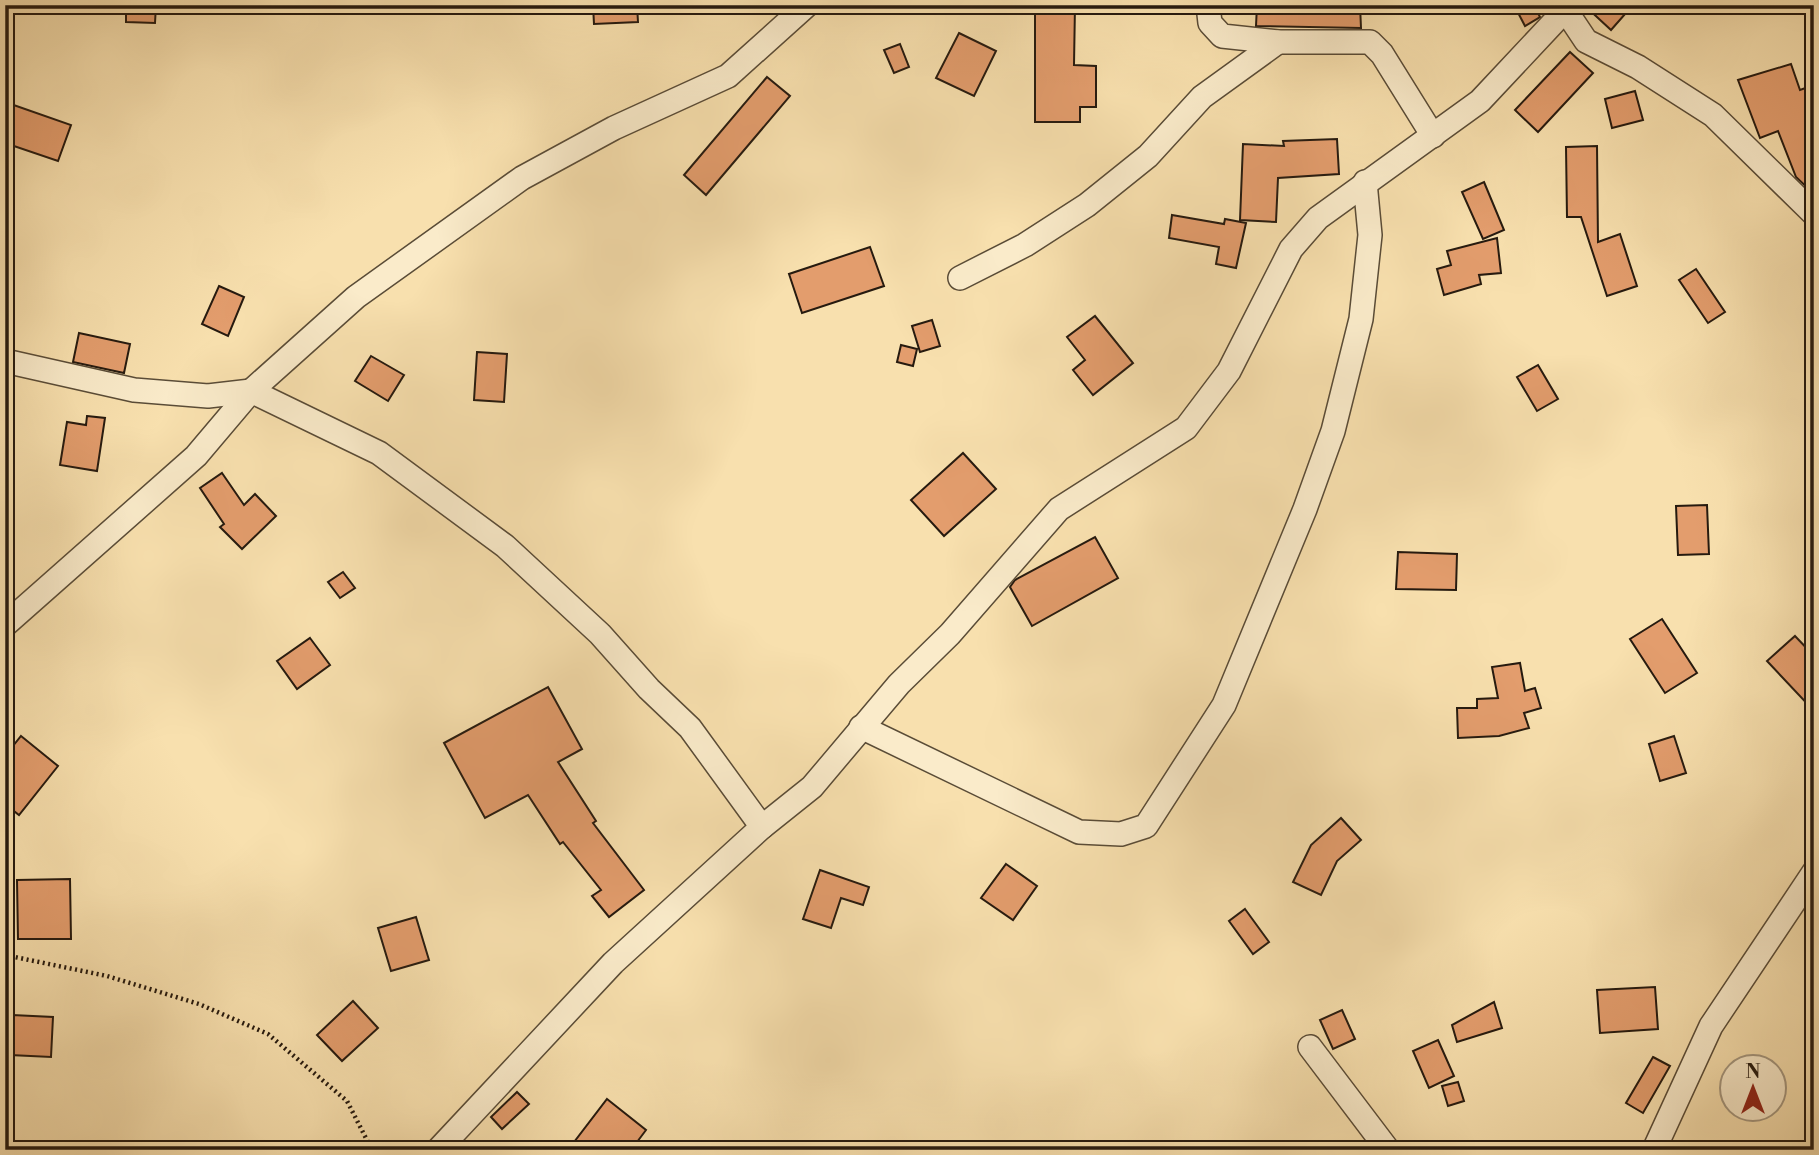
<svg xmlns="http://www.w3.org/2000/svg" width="1819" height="1155" font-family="'Libre Bodoni',serif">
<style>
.building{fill:#e39d6d;stroke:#261a0f;stroke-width:2}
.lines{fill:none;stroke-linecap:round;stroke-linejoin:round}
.street-casing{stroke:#5a4c37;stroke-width:26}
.path{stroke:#261a0f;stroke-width:4.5;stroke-dasharray:2 3.5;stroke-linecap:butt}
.street{stroke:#faebca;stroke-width:23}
</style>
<rect width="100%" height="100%" fill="#f8e0ae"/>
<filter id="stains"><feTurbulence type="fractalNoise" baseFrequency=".00286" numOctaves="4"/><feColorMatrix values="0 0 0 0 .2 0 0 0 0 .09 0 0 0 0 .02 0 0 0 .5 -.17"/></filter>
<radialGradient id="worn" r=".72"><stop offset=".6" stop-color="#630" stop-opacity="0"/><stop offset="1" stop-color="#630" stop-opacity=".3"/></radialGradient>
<!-- building -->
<g class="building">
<path d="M 126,5 L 156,5 L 155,23 L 126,22 Z"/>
<path d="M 593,5 L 637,5 L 638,22 L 594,24 Z"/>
<path d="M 1035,5 L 1075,5 L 1074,65 L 1096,66 L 1096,107 L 1080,107 L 1080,122 L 1035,122 Z"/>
<path d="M 1257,5 L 1360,5 L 1361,28 L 1256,26 Z"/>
<path d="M 1514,5 L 1534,5 L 1540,17 L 1525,26 Z"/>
<path d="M 1584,5 L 1633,5 L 1611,30 Z"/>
<path d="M 959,33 L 996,51 L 974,96 L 936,78 Z"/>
<path d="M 900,44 L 909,67 L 894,73 L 884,50 Z"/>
<path d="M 1570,52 L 1593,73 L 1538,132 L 1515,110 Z"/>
<path d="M 1791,64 L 1800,90 L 1814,85 L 1814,194 L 1796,177 L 1778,131 L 1760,138 L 1738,80 Z"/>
<path d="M 767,77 L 790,96 L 706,195 L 684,175 Z"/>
<path d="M 1635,91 L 1643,120 L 1612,128 L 1605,99 Z"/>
<path d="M 5,102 L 71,125 L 58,161 L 5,143 Z"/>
<path d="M 1337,139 L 1339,174 L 1278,178 L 1276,222 L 1240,220 L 1243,144 L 1284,146 L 1283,141 Z"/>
<path d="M 1597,146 L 1598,242 L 1620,234 L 1637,286 L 1607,296 L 1581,217 L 1567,217 L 1566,147 Z"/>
<path d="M 1484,182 L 1504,230 L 1483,239 L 1462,192 Z"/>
<path d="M 1172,215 L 1224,224 L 1225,219 L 1246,223 L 1236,268 L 1216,264 L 1219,247 L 1169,238 Z"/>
<path d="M 1497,238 L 1501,273 L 1479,275 L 1481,284 L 1444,295 L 1437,269 L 1451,265 L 1447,251 Z"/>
<path d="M 870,247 L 884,286 L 802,313 L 789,274 Z"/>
<path d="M 1696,269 L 1725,312 L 1708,323 L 1679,280 Z"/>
<path d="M 219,286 L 244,297 L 228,336 L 202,324 Z"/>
<path d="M 1095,316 L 1133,363 L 1093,395 L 1073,370 L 1085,360 L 1067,337 Z"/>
<path d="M 932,320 L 940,346 L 920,352 L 912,326 Z"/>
<path d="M 79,333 L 130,344 L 124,373 L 73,362 Z"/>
<path d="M 901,345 L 917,349 L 913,366 L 897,362 Z"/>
<path d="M 477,352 L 507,354 L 504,402 L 474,400 Z"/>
<path d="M 371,356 L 404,375 L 388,401 L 355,381 Z"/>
<path d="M 1538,365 L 1558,399 L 1537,411 L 1517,377 Z"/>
<path d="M 87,416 L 105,418 L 97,471 L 60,465 L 67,422 L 86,425 Z"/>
<path d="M 963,453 L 996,489 L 944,536 L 911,500 Z"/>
<path d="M 222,473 L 244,505 L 255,494 L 276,516 L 242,549 L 220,527 L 224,524 L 200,488 Z"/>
<path d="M 1707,505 L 1709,554 L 1678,555 L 1676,506 Z"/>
<path d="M 1095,537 L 1118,578 L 1032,626 L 1010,587 L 1015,580 Z"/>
<path d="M 1398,552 L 1457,554 L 1456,590 L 1396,589 Z"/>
<path d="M 343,572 L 355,588 L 340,598 L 328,582 Z"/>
<path d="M 1662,619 L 1697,673 L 1665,693 L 1630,639 Z"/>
<path d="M 1795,636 L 1814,656 L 1814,711 L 1767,661 Z"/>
<path d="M 310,638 L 330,665 L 297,689 L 277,661 Z"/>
<path d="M 1520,663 L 1525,691 L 1535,688 L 1541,708 L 1524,713 L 1529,728 L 1499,736 L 1458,738 L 1457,708 L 1477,708 L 1477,699 L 1498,698 L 1492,667 Z"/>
<path d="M 548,687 L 582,749 L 558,762 L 596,821 L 593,823 L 644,890 L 609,917 L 592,896 L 601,890 L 563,842 L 560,844 L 528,795 L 485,818 L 444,743 Z"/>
<path d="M 21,736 L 58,766 L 19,815 L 5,804 L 5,756 Z"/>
<path d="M 1674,736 L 1686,773 L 1660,781 L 1649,744 Z"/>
<path d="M 1341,818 L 1361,840 L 1337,861 L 1321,895 L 1293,882 L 1311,845 Z"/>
<path d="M 1006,864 L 1037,886 L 1013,920 L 981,898 Z"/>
<path d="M 820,870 L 869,887 L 863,905 L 841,898 L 831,928 L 803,919 Z"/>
<path d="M 70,879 L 71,939 L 18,939 L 17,880 Z"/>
<path d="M 1245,909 L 1269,942 L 1253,954 L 1229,921 Z"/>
<path d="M 416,917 L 429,960 L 391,971 L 378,928 Z"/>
<path d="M 1655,987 L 1658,1029 L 1600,1033 L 1597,990 Z"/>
<path d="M 353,1001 L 378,1028 L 342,1061 L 317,1035 Z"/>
<path d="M 1494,1002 L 1502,1028 L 1457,1042 L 1452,1025 Z"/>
<path d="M 1342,1010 L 1355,1039 L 1333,1049 L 1320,1020 Z"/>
<path d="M 12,1015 L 53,1017 L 51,1057 L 10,1055 Z"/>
<path d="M 1438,1040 L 1454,1076 L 1429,1088 L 1413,1051 Z"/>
<path d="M 1653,1057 L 1670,1066 L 1643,1113 L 1626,1103 Z"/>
<path d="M 1458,1082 L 1464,1101 L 1448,1106 L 1442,1086 Z"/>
<path d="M 517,1092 L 529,1104 L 502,1129 L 491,1117 Z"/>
<path d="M 607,1099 L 646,1130 L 631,1150 L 568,1150 Z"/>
</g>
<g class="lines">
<!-- street casing -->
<g class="street-casing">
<g id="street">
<path d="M 1208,5 L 1210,23 L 1222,36 L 1278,42 L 1370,42 L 1382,54 L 1433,136"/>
<path d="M 1562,5 L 1586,41 L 1638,67 L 1713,115 L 1814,214"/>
<path d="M 960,278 L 1025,245 L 1087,205 L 1148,156 L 1202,97 L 1278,42"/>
<path d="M 5,361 L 134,390 L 208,396 L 251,391 L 379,453 L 505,546 L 600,634 L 649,689 L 690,728 L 762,827"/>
<path d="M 5,625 L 196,456 L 251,391 L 356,297 L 522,178 L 614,128 L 728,76 L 807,5"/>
<path d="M 861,727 L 1079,832 L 1121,834 L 1146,826 L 1224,705 L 1305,509 L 1333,431 L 1361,319 L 1370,235 L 1365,182"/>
<path d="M 1310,1047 L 1388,1150"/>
<path d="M 438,1150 L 613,963 L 762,827 L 812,787 L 899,684 L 950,634 L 1059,509 L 1186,428 L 1229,371 L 1291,249 L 1318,218 L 1480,101 L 1570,5"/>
<path d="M 1654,1150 L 1711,1026 L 1814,872"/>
</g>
</g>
<!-- path -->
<path class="path" d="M 5,955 L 107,976 L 199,1004 L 268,1034 L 347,1101 L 372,1150"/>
<!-- street -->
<use href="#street" class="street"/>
</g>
<!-- margin -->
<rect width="1819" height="1155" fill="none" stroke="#f8e0ae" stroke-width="28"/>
<rect x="7" y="7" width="1805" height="1141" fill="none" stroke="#261a0f" stroke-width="3.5"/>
<rect x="14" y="14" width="1791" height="1127" fill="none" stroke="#261a0f" stroke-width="2"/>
<!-- north arrow -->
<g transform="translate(1753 1088)"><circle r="33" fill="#faebca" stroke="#a5977f" stroke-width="2"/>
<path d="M0-5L12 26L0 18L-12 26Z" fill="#8f2418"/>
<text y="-10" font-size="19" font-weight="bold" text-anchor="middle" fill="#261a0f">N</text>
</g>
<rect width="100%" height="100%" filter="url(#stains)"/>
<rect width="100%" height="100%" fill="url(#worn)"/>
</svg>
